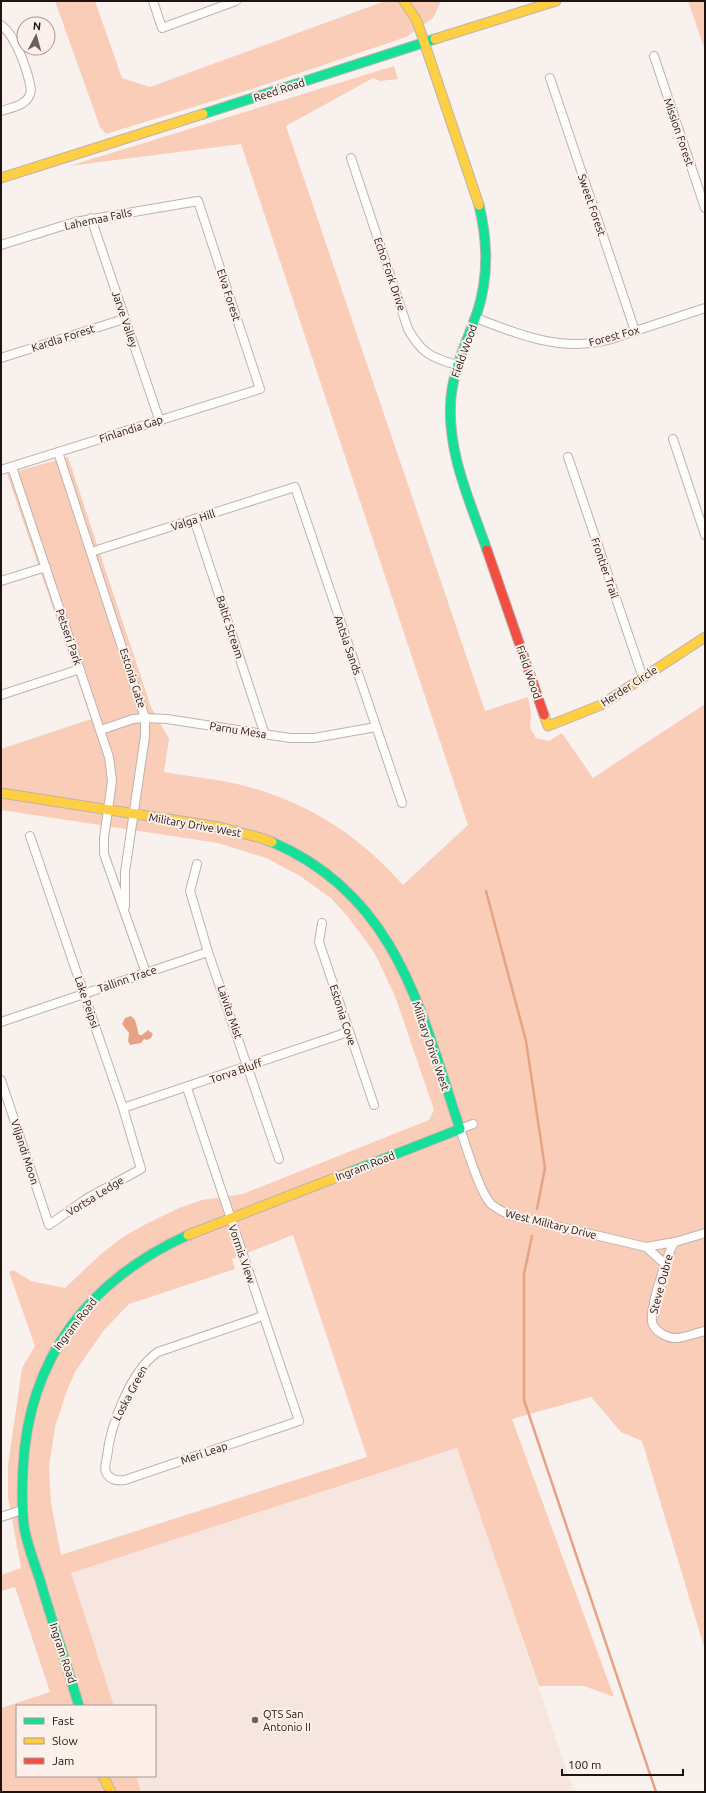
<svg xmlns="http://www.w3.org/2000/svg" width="706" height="1793" font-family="Ubuntu,sans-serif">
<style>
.built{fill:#f7e6df}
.green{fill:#facdb9;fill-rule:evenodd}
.water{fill:#e6a384}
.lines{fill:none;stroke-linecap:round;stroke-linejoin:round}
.stream{stroke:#e6a384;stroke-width:2.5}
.street-casing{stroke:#bcb3af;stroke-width:10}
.fast-casing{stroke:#bcb3af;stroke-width:11}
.slow-casing{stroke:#bcb3af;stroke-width:11}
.jam-casing{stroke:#bcb3af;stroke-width:11}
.street{stroke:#fefdfc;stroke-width:8}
.fast{stroke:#16e098;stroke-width:9}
.slow{stroke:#ffcf43;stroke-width:9}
.jam{stroke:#f24e42;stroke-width:9}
.poi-dot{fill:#6b615c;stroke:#fdf0ea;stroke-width:1.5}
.labels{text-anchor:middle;stroke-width:4;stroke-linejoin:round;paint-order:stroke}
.street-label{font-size:11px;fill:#1e130e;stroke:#fdf0ea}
.poi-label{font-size:11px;fill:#1e130e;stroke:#fdf0ea;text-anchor:start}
</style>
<rect width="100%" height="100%" fill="#f9f1ee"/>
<!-- built -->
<path class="built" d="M 458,1448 L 574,1792 L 140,1792 L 135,1776 L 155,1776 L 155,1706 L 113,1706 L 71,1573 Z"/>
<!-- green -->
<g class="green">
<path d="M 55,1 L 95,1 L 122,78 L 150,87 L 385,1 L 441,1 L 433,18 L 406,37 L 255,88 L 106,134 L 100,127 Z"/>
<path d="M 688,1 L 705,1 L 705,50 Z"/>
<path d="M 394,66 L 398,79 L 380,81 L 373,78 L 286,126 L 485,711 L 528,697 L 531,712 L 530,728 L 536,738 L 549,741 L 562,733 L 593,778 L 705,704 L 705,1650 L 642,1441 L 621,1432 L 591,1397 L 512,1419 L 614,1697 L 584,1686 L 539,1686 L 457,1448 L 71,1573 L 114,1706 L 17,1706 L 17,1776 L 136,1776 L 141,1792 L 1,1792 L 1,1708 L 50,1692 L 15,1587 L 1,1591 L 1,1575 L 21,1568 L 8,1497 L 8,1465 L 22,1368 L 35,1346 L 9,1272 L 13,1270 L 31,1281 L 65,1288 L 101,1254 L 123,1237 L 144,1225 L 179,1208 L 202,1200 L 243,1194 L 429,1120 L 434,1110 L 395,996 L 374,952 L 349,918 L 331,898 L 300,876 L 266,858 L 218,843 L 1,810 L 1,749 L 91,719 L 7,474 L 68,457 L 151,707 L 169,739 L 164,772 C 191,777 219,779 245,786 C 308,802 360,836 403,885 L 468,825 L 241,144 L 69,166 ZM 293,1235 L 367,1457 L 61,1555 L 51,1503 L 49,1467 L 55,1427 L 66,1393 L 75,1372 L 104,1330 L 129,1304 L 235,1269 L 232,1259 Z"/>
</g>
<!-- water -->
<path class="water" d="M 131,1016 L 135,1020 L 139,1035 L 142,1035 L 148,1030 L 153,1034 L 151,1038 L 147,1040 L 144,1039 L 141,1043 L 130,1045 L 128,1041 L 129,1033 L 122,1024 L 125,1018 Z"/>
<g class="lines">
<!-- stream -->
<g class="stream">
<path d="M 486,891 L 526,1041 L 545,1168 L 537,1209"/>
<path d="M 532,1236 L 524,1274 L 524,1400 L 656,1792"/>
</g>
<!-- street casing -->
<g class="street-casing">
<g id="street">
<path d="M 153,1 L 162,28 L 236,1"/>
<path d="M 1,25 C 16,36 28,71 31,90 C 29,105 14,107 1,111"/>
<path d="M 654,56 L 705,208"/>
<path d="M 550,78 L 635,331"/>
<path d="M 351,158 L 408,329 C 421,353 432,358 457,365"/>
<path d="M 91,218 L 159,419"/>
<path d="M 1,245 L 75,222 L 198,201 L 260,389 L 1,470"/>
<path d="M 476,318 C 519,335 562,352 608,340 L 705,308"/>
<path d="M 1,358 L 124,319"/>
<path d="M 673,439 L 705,535"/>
<path d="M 58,452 L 145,718 L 145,736 L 125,872 L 125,906"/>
<path d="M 568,457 L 643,678"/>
<path d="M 12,467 L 109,757 L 112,781 L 104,838 L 104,854 L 146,973"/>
<path d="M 194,519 L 265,735"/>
<path d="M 91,552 L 295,487 L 402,803"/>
<path d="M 1,581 L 46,567"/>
<path d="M 1,695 L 80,669"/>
<path d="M 101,730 L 133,719 L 145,718 L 167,719 L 290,738 L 314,738 L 376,727"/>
<path d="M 197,864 L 190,891 L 208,952 L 279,1159"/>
<path d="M 322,923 L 319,942 L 374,1105"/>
<path d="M 1,1022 L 208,952"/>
<path d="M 1,1080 L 49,1225 L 86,1199 L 141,1169 L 123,1108 L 30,836"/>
<path d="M 187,1088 L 299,1421 L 125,1480 C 118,1481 109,1480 106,1472 C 104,1468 106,1461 107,1457 C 110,1426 131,1370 158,1352 L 263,1316"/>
<path d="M 123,1108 L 348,1032"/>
<path d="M 473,1124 L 460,1129 C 467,1148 479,1191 491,1204 C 497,1209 503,1212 510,1215 L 646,1247 L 675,1242"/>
<path d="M 705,1233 L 675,1242 L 672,1246 C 666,1261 650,1306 652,1321 C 653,1331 668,1339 678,1338 C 687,1337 696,1333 705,1331"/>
<path d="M 646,1247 L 665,1264"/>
<path d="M 1,1517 L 22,1510"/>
</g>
</g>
<!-- fast casing -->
<g class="fast-casing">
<g id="fast">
<path d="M 203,114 L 435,39"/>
<path d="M 479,205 C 488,242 489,277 477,313 C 467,341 454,368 451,397 C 446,451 470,501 487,550"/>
<path d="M 272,842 C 398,896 421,1012 460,1129 L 350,1172"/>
<path d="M 79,1706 C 67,1666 54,1627 42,1587 C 37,1569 29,1551 25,1532 C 21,1512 22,1489 23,1469 C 28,1358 89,1280 188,1235"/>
</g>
</g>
<!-- slow casing -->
<g class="slow-casing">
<g id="slow">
<path d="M 404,1 L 417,21 L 479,205"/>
<path d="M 435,39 L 556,1"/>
<path d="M 1,178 L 203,114"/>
<path d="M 544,715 L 548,726 L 601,705 L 705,637"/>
<path d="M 1,793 L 219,827 L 261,838 L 272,842"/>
<path d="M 188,1235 L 350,1172"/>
<path d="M 103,1776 L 111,1792"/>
</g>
</g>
<!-- jam casing -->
<g class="jam-casing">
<path id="jam" d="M 487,550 L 544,715"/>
</g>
<!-- street -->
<use href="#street" class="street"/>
<!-- fast -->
<use href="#fast" class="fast"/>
<!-- slow -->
<use href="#slow" class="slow"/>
<!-- jam -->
<use href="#jam" class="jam"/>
</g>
<!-- markers -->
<circle class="poi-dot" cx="255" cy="1720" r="4"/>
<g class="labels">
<!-- street labels -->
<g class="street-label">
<text transform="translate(279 90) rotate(-18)" y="4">Reed Road</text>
<text transform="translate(679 132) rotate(71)" y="4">Mission Forest</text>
<text transform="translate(592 205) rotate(71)" y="4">Sweet Forest</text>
<text transform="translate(98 219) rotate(-12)" y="4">Lahemaa Falls</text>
<text transform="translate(390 274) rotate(71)" y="4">Echo Fork Drive</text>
<text transform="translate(229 295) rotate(72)" y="4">Elva Forest</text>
<text transform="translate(125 319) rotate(71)" y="4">Jarve Valley</text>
<text transform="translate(614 336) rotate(-15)" y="4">Forest Fox</text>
<text transform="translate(63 338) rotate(-18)" y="4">Kardla Forest</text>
<text transform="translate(464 351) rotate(-70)" y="4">Field Wood</text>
<text transform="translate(131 429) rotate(-18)" y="4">Finlandia Gap</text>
<text transform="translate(193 520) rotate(-18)" y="4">Valga Hill</text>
<text transform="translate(605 568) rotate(71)" y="4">Frontier Trail</text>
<text transform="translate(230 627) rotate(72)" y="4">Baltic Stream</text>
<text transform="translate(69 637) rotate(71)" y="4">Petseri Park</text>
<text transform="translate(348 645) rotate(71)" y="4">Antsla Sands</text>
<text transform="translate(529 672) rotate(71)" y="4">Field Wood</text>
<text transform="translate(133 678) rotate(72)" y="4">Estonia Gate</text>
<text transform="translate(629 686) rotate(-33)" y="4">Herder Circle</text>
<text transform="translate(238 730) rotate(9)" y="4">Parnu Mesa</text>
<text transform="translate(195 825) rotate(10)" y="4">Military Drive West</text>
<text transform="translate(127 979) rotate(-19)" y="4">Tallinn Trace</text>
<text transform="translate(87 1002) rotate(71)" y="4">Lake Peipsi</text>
<text transform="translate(230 1012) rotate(71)" y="4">Laivita Mist</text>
<text transform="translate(343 1015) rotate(72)" y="4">Estonia Cove</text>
<text transform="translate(431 1046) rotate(71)" y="4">Military Drive West</text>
<text transform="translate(236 1071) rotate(-19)" y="4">Torva Bluff</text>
<text transform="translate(25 1152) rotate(72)" y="4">Viljandi Moon</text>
<text transform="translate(365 1166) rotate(-21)" y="4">Ingram Road</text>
<text transform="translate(95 1196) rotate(-32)" y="4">Vortsa Ledge</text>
<text transform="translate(551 1224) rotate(14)" y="4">West Military Drive</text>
<text transform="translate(242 1254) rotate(71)" y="4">Vormis View</text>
<text transform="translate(661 1284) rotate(-75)" y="4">Steve Oubre</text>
<text transform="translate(75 1324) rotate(-52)" y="4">Ingram Road</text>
<text transform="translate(130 1393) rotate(-62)" y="4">Loska Green</text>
<text transform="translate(204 1453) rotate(-19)" y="4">Meri Leap</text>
<text transform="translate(63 1653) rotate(72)" y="4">Ingram Road</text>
</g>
<!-- poi labels -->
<g class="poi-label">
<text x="263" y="1718">QTS San<tspan x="263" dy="13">Antonio II</tspan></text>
</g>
</g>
<!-- border -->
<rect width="706" height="1793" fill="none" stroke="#1e130e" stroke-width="4"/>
<!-- legend -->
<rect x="16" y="1705" width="140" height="72" fill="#fdf0ea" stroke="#a49892"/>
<rect x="24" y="1718" width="20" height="6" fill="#16e098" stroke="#a49892"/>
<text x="52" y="1725" font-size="12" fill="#1e130e">Fast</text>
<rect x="24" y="1738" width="20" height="6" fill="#ffcf43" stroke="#a49892"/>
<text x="52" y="1745" font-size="12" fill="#1e130e">Slow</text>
<rect x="24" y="1758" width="20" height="6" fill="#f24e42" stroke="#a49892"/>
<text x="52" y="1765" font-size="12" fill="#1e130e">Jam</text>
<!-- north arrow -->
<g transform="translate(36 36) rotate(6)"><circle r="19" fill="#fdf0ea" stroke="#a49892"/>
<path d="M0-3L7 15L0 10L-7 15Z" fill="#6b615c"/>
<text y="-6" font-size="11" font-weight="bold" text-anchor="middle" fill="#1e130e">N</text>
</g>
<!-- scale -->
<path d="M562 1769v6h121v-6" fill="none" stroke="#1e130e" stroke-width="2"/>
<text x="568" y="1769" font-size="12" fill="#1e130e" stroke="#fdf0ea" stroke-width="3" paint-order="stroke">100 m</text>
</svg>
